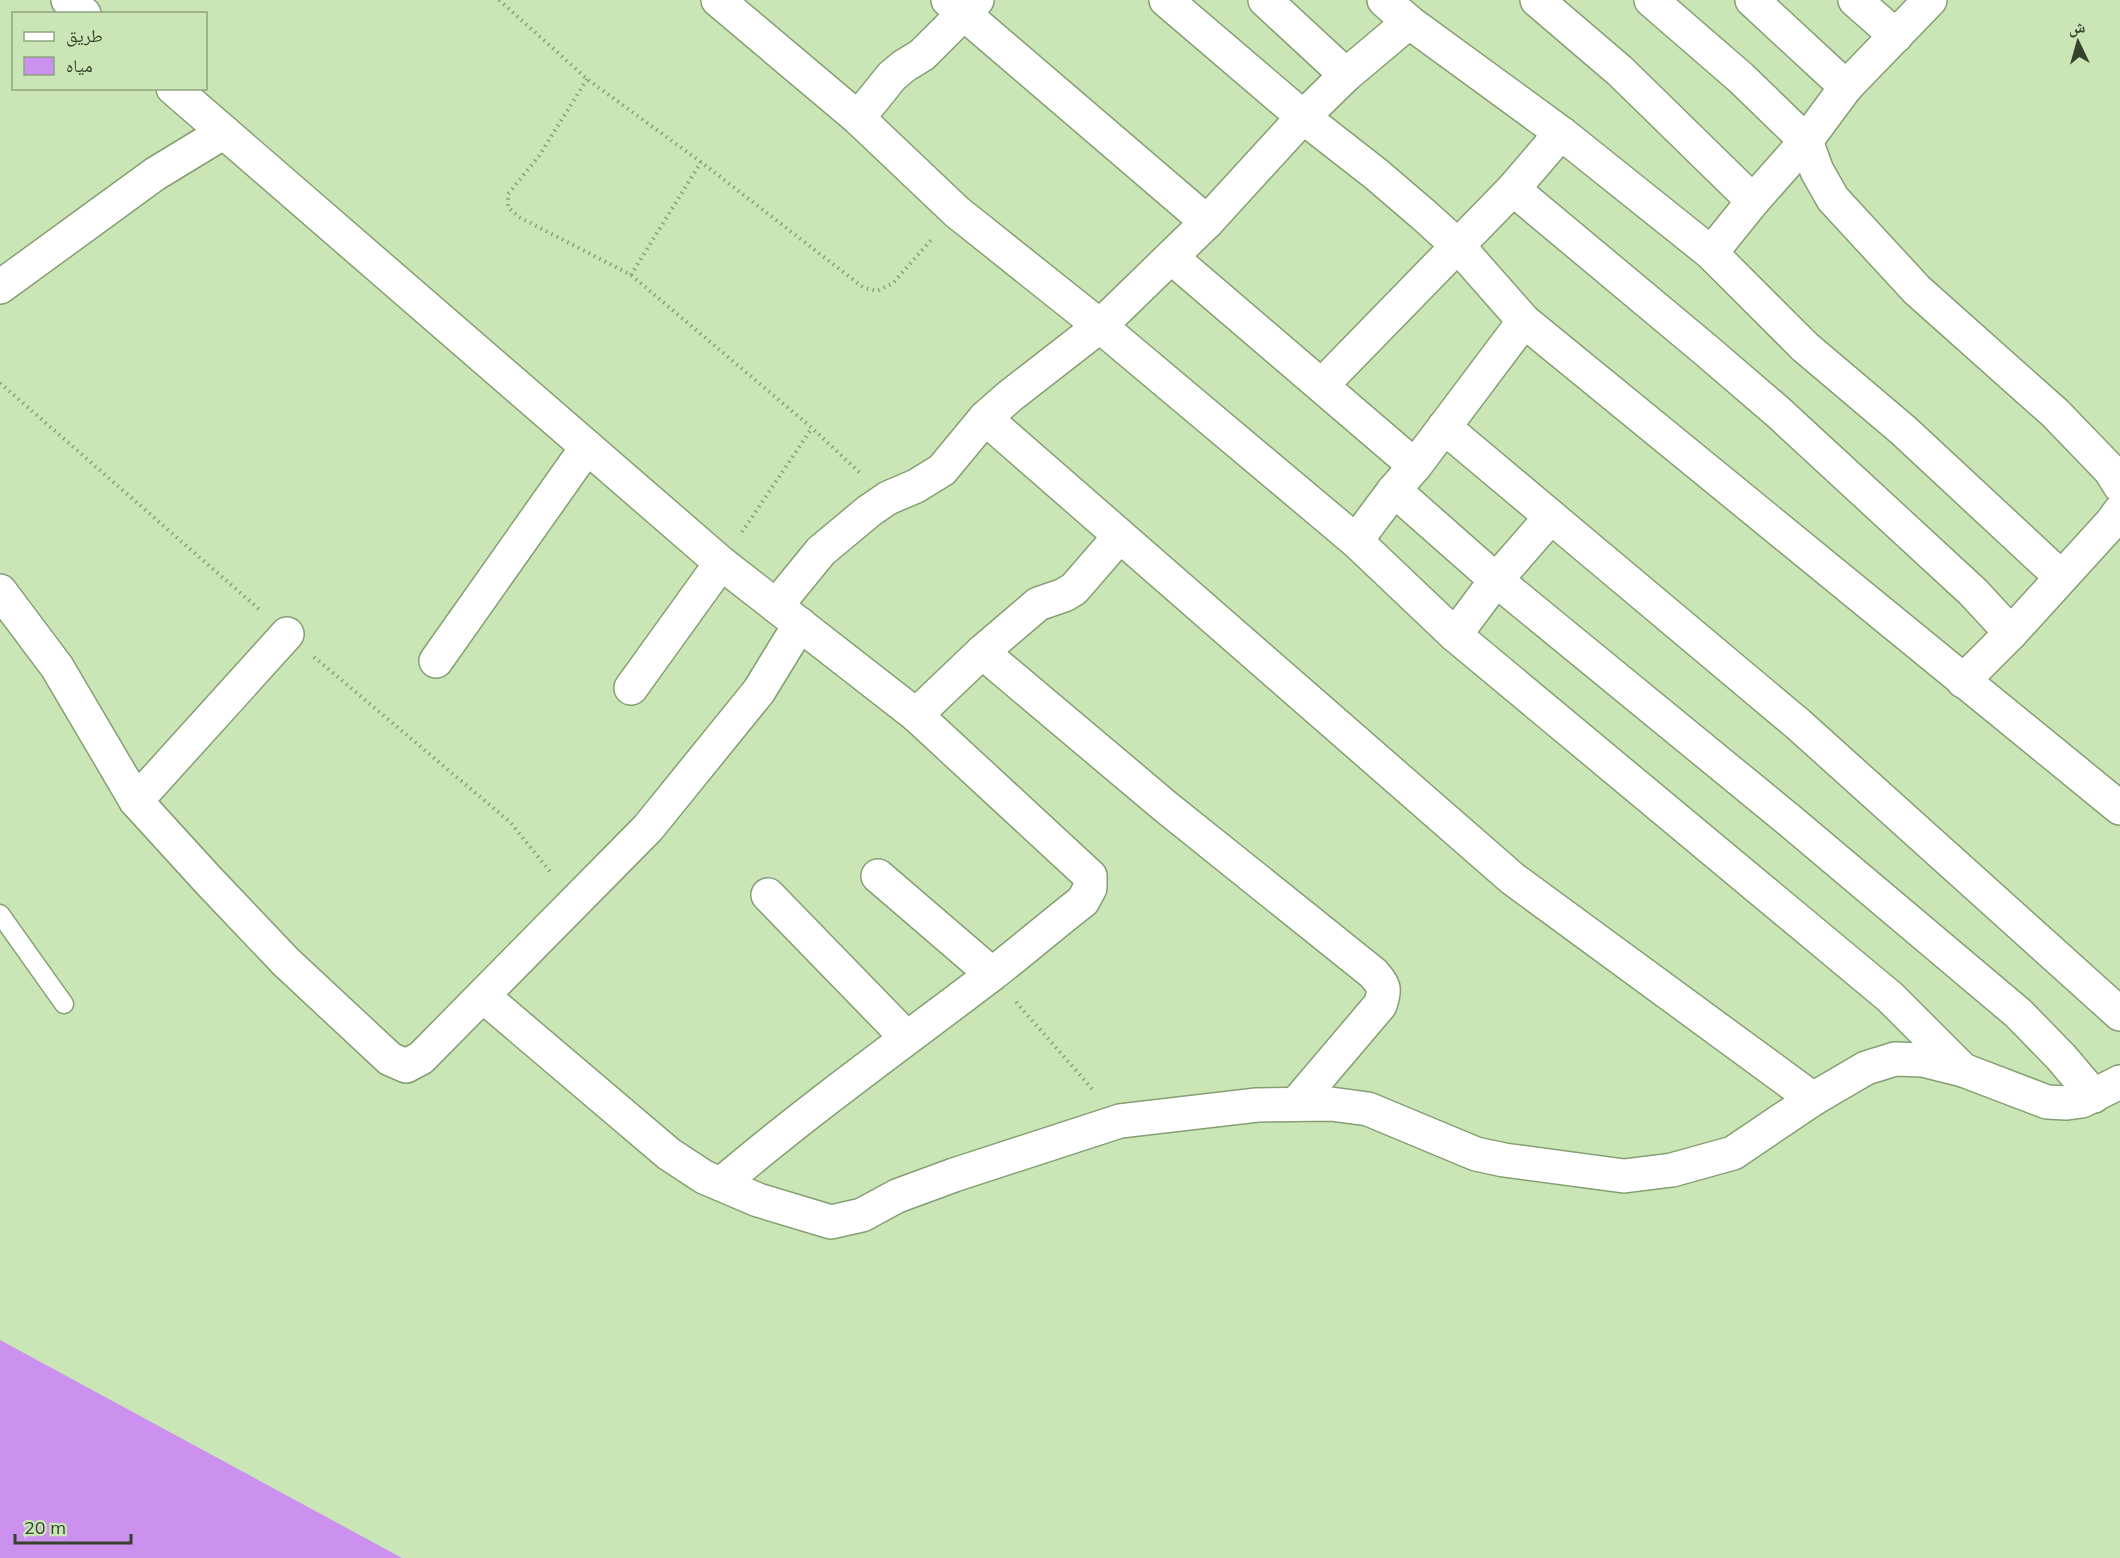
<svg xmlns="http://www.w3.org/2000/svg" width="2120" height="1558" font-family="Mulish,'Noto Naskh Arabic',sans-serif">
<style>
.water{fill:#cc91ee}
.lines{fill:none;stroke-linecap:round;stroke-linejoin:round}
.service-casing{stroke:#859f72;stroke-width:21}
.minor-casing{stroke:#859f72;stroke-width:36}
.path{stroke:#8b9f7c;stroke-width:4;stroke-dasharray:1.5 4.5;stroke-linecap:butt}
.service{stroke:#fff;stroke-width:18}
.minor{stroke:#fff;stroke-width:33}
</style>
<rect width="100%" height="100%" fill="#cae6b6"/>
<!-- water -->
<path class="water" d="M 0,1340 L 402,1558 L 0,1558 Z"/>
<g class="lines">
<!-- service casing -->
<g class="service-casing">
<path id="service" d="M 0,914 L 64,1004"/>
</g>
<!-- minor casing -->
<g class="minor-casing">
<g id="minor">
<path d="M 68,0 L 84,14"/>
<path d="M 718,0 L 858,118 L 957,212 L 1100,326 L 1356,541 L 1455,635 L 1496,580 L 1551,517"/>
<path d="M 948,0 L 1207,222"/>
<path d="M 1166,0 L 1303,117 L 1376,174 L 1425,216 L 1458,246 L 1524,321 L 2120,808"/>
<path d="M 1265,0 L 1346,75"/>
<path d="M 1384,0 L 1409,22 L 1561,133 L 1711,253 L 1805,347 L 1903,430 L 2061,577"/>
<path d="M 1537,0 L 1620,71 L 1753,201"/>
<path d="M 1651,0 L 1741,78 L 1806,141 L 1817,171 L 1833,199 L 1917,290 L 2055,413 L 2110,470 L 2120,486"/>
<path d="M 1752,0 L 1846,87"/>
<path d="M 1855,0 L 1896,36"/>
<path d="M 173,88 L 721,563 L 916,715 L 1090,876 L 1090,888 L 1083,901 C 1052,925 1022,951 991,975 C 900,1044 808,1110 721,1184"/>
<path d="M 858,118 L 892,76 L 904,66 L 922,55 L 977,0"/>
<path d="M 1513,189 L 1707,351 L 1778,412 L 1973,592 L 2011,633"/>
<path d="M 1711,253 L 1753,201 L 1806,141 L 1846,87 L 1930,0"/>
<path d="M 1171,257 L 1415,466"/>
<path d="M 0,287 L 155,174 L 224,132"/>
<path d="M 1322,385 L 1513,189 L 1561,133"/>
<path d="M 985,418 L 1513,879 L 1813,1099"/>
<path d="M 1444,427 L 1798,724 L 2120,1014"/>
<path d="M 1394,490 L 1496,580 L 1789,820 L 2018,1013 L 2061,1057 L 2094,1096"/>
<path d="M 1356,541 L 1394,490 L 1415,466 L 1524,321"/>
<path d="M 0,591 L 57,667 L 136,801 L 209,881 L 286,962 L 390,1059 L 406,1066 L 421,1058 L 648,828 L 759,691 L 800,624"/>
<path d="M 776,606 L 821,551 L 869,511 L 888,498 L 916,486 L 942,470 L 985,418 L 1010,396 L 1100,326 L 1207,222 L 1303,117 L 1346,75 L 1409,22"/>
<path d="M 1455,635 L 1890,997 L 1963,1070"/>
<path d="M 982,652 L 1166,807 L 1373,973 C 1384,986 1386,988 1380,1005 L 1296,1104"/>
<path d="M 436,661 L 587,447"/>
<path d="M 1963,681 L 2011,633 L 2112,522 L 2120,511"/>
<path d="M 631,688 L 721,563"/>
<path d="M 916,715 L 982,652 L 1038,604 L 1064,595 L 1074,589 L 1119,537"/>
<path d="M 136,801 L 287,634"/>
<path d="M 878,876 L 992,974"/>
<path d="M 768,895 L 906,1037"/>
<path d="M 483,996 L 669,1154 L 704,1177 L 758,1200 L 831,1222 L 862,1215 L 897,1196 L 954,1175 L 1120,1121 L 1257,1105 L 1331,1104 L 1368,1109 L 1476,1154 L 1504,1160 L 1624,1176 L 1672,1170 L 1733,1153 L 1813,1099 L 1866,1068 L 1895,1059 L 1923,1060 L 1963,1070 L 2047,1102 L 2067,1103 L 2082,1101 L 2120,1082"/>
</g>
</g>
<!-- path -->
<g class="path">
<path d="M 499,0 L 587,79 L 701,162 L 864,288 L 877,291 L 893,283 L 932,239"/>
<path d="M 587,79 L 539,156 L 508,194 L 508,207 L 519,217 L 631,275 L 812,428 L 860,473"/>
<path d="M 631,275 L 701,162"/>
<path d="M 0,383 L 261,611"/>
<path d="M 742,532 L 812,428"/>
<path d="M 314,657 L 510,822 L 552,874"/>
<path d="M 1016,1002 L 1094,1091"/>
</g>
<!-- service -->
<use href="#service" class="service"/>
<!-- minor -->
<use href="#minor" class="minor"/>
</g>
<!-- legend -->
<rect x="12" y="12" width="195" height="78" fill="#cae6b6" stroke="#8fa480" stroke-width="1.5"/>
<rect x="24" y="32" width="30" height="9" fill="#ffffff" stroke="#8fa480" stroke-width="1.5"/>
<text x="66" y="42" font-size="18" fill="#36412e">طريق</text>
<rect x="24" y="57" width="30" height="18" fill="#cc91ee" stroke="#8fa480" stroke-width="1.5"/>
<text x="66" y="72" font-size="18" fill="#36412e">مياه</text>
<!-- north arrow -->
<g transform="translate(2078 42) rotate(355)" stroke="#cae6b6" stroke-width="4.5" paint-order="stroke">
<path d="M0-4.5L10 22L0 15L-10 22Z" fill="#36412e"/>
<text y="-9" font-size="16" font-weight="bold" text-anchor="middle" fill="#36412e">ش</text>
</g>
<!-- scale -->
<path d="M15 1534v9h116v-9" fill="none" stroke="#36412e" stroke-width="3"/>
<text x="24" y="1534" font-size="18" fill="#36412e" stroke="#cae6b6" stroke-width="4.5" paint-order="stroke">20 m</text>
</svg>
